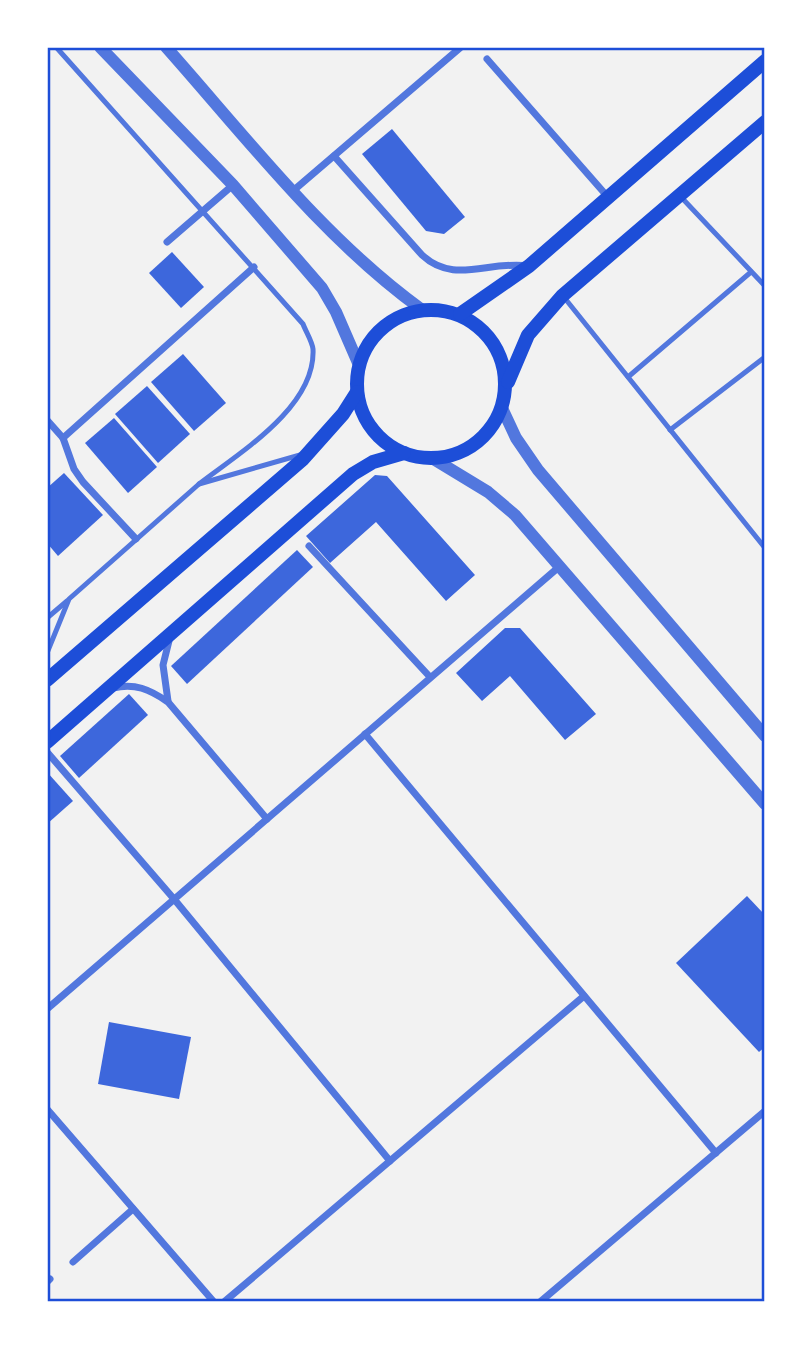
<svg xmlns="http://www.w3.org/2000/svg" width="812" height="1349" font-family="Ubuntu,sans-serif">
<style>
.building{fill:#3d67dc}
.lines{fill:none;stroke-linecap:round;stroke-linejoin:round}
.service{stroke:#5277de;stroke-width:5}
.minor{stroke:#5277de;stroke-width:7}
.tertiary{stroke:#5277de;stroke-width:12}
.secondary{stroke:#1d4ed8;stroke-width:14}
.neatline{fill:none;stroke:#1d4ed8;stroke-width:2.5}
</style>
<rect width="100%" height="100%" fill="#f2f2f2"/>
<!-- building -->
<g class="building">
<path d="M 392,129 L 465,217 L 444,234 L 426,231 L 362,154 Z"/>
<path d="M 172,252 L 204,287 L 181,308 L 149,273 Z"/>
<path d="M 183,354 L 226,403 L 194,431 L 151,382 Z"/>
<path d="M 147,386 L 190,434 L 158,463 L 115,414 Z"/>
<path d="M 114,418 L 157,467 L 128,493 L 85,443 Z"/>
<path d="M 64,473 L 103,515 L 58,556 L 47,543 L 47,488 Z"/>
<path d="M 375,475 L 387,476 L 475,575 L 446,601 L 376,522 L 330,563 L 306,536 Z"/>
<path d="M 297,550 L 313,567 L 187,684 L 171,666 Z"/>
<path d="M 505,628 L 520,628 L 596,714 L 565,740 L 510,676 L 482,701 L 456,673 Z"/>
<path d="M 129,694 L 148,715 L 79,778 L 60,756 Z"/>
<path d="M 47,772 L 73,801 L 47,824 Z"/>
<path d="M 747,896 L 765,915 L 765,1047 L 759,1052 L 676,963 Z"/>
<path d="M 109,1022 L 191,1037 L 179,1099 L 98,1084 Z"/>
</g>
<g class="lines">
<!-- service -->
<g class="service">
<path d="M 56,47 L 303,324 C 306,332 312,341 313,349 C 316,407 239,453 199,484"/>
<path d="M 681,197 L 765,286"/>
<path d="M 563,296 L 765,548"/>
<path d="M 628,377 L 751,272"/>
<path d="M 670,430 L 765,357"/>
<path d="M 47,618 L 67,601"/>
<path d="M 47,653 L 69,599 L 199,484 L 300,455"/>
</g>
<!-- minor -->
<g class="minor">
<path d="M 487,59 L 607,196"/>
<path d="M 334,156 L 422,255 C 454,285 488,260 529,266"/>
<path d="M 294,190 L 461,47"/>
<path d="M 167,242 L 233,185"/>
<path d="M 47,420 L 63,438 L 74,469 L 83,482 L 136,539"/>
<path d="M 63,438 L 254,267"/>
<path d="M 309,546 L 430,677"/>
<path d="M 113,688 C 135,683 149,689 168,702 L 267,819"/>
<path d="M 168,701 L 163,665 L 169,641"/>
<path d="M 365,734 L 716,1153"/>
<path d="M 47,752 L 174,899 L 390,1161"/>
<path d="M 47,1009 L 560,566"/>
<path d="M 47,1109 L 214,1302"/>
<path d="M 73,1262 L 133,1209"/>
<path d="M 47,1282 L 50,1279"/>
<path d="M 224,1302 L 584,996"/>
<path d="M 540,1302 L 765,1111"/>
</g>
<!-- tertiary -->
<g class="tertiary">
<path d="M 100,47 L 233,185 L 322,288 L 336,312 L 359,365"/>
<path d="M 166,47 C 246,137 323,238 421,309"/>
<path d="M 502,408 L 516,438 L 538,470 L 765,736"/>
<path d="M 432,458 L 488,492 L 515,515 L 765,804"/>
</g>
<!-- secondary -->
<g class="secondary">
<circle cx="431" cy="384" r="74"/>
<path d="M 460,314 L 529,266 L 765,61"/>
<path d="M 508,382 L 528,335 L 562,296 L 765,122"/>
<path d="M 47,680 L 302,460 L 343,414 L 357,392"/>
<path d="M 47,742 L 353,474 L 373,462 L 404,453"/>
</g>
</g>
<!-- border -->
<rect width="812" height="1349" fill="none" stroke="#ffffff" stroke-width="98"/>
<rect x="49" y="49" width="714" height="1251" class="neatline"/>
</svg>
